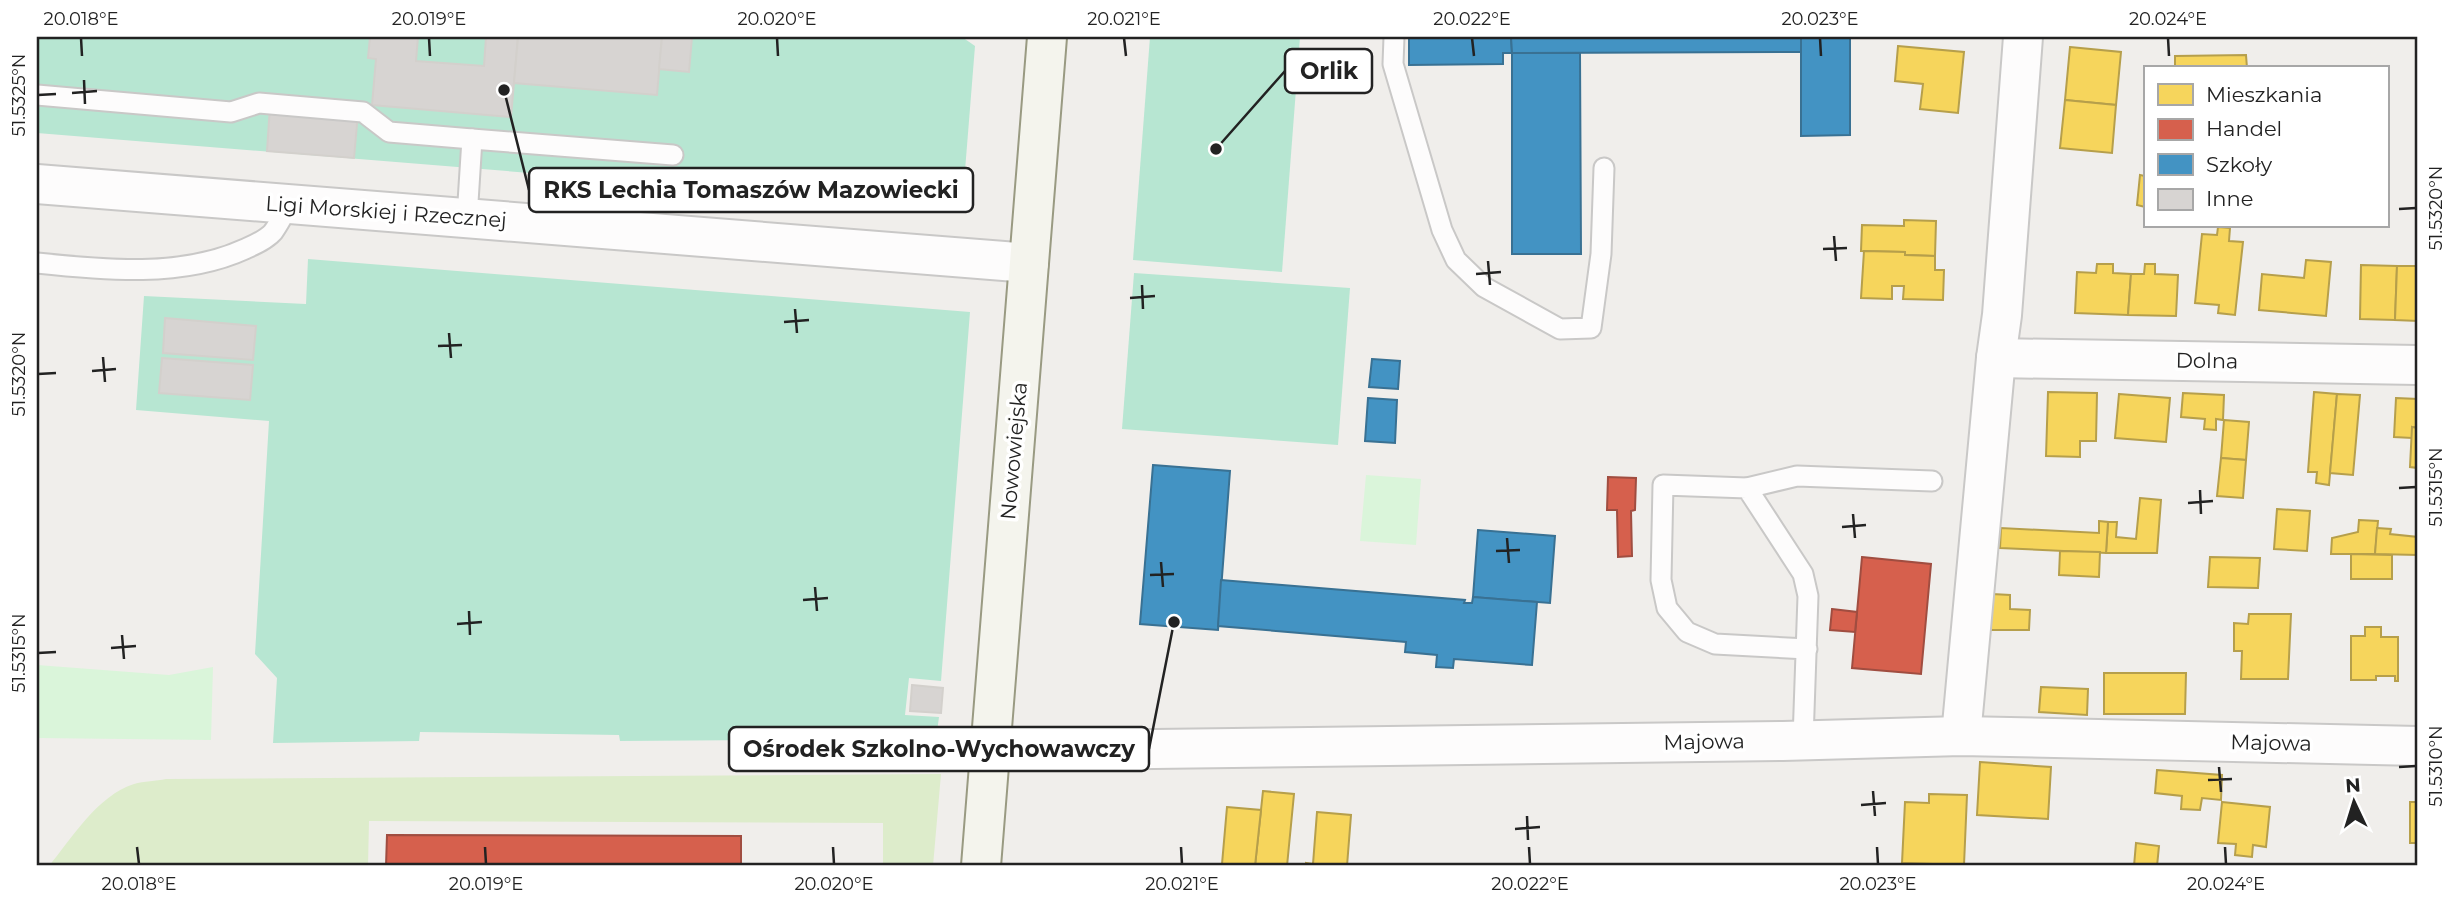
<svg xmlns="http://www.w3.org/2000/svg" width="2455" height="903" font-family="Montserrat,sans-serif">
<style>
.grass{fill:#ddeccb}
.park{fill:#daf5da}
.pitch{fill:#b7e6d2}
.homes{fill:#f6d55c;stroke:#b69f4b;stroke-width:2}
.shops{fill:#d6604d;stroke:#a04d40;stroke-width:2}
.schools{fill:#4393c3;stroke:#397193;stroke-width:2}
.building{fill:#d7d4d2;stroke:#d3d0cc;stroke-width:2}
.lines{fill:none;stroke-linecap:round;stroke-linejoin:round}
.lane-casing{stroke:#c9c8c7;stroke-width:23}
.street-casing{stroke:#c9c8c7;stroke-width:42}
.secondary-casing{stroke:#999a82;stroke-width:42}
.lane{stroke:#fdfcfc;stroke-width:19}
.street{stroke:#fdfcfc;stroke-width:38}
.secondary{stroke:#f4f4ed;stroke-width:38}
.ticks{fill:none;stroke:#222;stroke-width:2.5}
.labels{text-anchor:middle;stroke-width:7;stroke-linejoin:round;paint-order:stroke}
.street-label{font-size:21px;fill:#222;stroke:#fff}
.leader{fill:none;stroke:#222;stroke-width:2.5}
.callout-dot{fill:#222;stroke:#fff;stroke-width:2.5}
.callout{fill:#fff;stroke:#222;stroke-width:2.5}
.callout-label{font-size:23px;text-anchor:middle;font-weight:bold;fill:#222}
.neatline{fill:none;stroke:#222;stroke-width:2.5}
.ticks-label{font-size:18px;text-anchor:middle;fill:#222}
</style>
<rect width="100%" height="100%" fill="#f0eeeb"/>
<!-- grass -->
<path class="grass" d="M 941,774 L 933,866 L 883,866 L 883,823 L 369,821 L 368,866 L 49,866 C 72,838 97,796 134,784 C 144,781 156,781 166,779 Z"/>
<!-- park -->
<g class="park">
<path d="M 1366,475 L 1421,479 L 1416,545 L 1360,541 Z"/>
<path d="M 37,665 L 169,675 L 213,667 L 211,740 L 37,738 Z"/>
</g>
<!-- pitch -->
<g class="pitch">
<path d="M 37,37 L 962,37 L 975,46 L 962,208 L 37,133 Z"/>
<path d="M 1150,37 L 1300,37 L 1282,272 L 1133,260 Z"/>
<path d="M 308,259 L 970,312 L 941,681 L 909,678 L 905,715 L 939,717 L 936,739 L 620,741 L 619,735 L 420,732 L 419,741 L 273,743 L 277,678 L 255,654 L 269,421 L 136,410 L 144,296 L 306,304 Z"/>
<path d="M 1134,273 L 1350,288 L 1338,445 L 1122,429 Z"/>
</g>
<!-- homes -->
<g class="homes">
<path d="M 1898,46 L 1964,52 L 1958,113 L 1920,109 L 1923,84 L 1895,81 Z"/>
<path d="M 2070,47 L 2121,52 L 2116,105 L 2065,100 Z"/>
<path d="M 2246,55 L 2247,68 L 2175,68 L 2175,56 Z"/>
<path d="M 2065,100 L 2116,105 L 2112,153 L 2060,148 Z"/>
<path d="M 2140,175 L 2145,176 L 2145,207 L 2137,205 Z"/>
<path d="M 1904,220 L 1936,221 L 1935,256 L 1905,255 L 1905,252 L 1861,251 L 1862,225 L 1904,226 Z"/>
<path d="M 2218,227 L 2230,228 L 2229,241 L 2243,242 L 2235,315 L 2218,313 L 2219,305 L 2195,303 L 2202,234 L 2217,235 Z"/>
<path d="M 1864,251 L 1905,252 L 1905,255 L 1935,256 L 1935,270 L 1944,270 L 1943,300 L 1903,299 L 1904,286 L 1892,286 L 1892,299 L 1861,298 Z"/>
<path d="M 2306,260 L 2331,262 L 2326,316 L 2259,310 L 2262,274 L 2304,278 Z"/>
<path d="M 2097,264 L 2113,264 L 2113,273 L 2131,274 L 2128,315 L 2075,313 L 2077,272 L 2096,273 Z"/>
<path d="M 2145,264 L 2155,264 L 2155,274 L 2178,275 L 2176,316 L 2128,315 L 2131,274 L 2144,274 Z"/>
<path d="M 2361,265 L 2397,266 L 2395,320 L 2360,319 Z"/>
<path d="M 2397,266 L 2418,266 L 2418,321 L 2395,320 Z"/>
<path d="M 2048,392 L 2097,393 L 2096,441 L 2080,441 L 2080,457 L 2046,456 Z"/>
<path d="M 2314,392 L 2337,394 L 2329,485 L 2316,483 L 2317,472 L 2308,472 Z"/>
<path d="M 2183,393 L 2224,395 L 2223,420 L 2216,419 L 2216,430 L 2204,429 L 2205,419 L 2181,417 Z"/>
<path d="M 2119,394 L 2170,398 L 2166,442 L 2115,438 Z"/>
<path d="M 2337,394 L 2360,395 L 2353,475 L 2330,473 Z"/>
<path d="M 2396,398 L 2418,399 L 2418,428 L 2412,427 L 2412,438 L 2394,437 Z"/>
<path d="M 2224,420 L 2249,422 L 2246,460 L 2221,458 Z"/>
<path d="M 2412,427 L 2418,428 L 2418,468 L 2410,467 Z"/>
<path d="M 2221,458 L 2246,460 L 2243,498 L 2217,496 Z"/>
<path d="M 2140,498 L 2161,500 L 2157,553 L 2106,553 L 2108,522 L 2117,522 L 2116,537 L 2136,539 Z"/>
<path d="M 2277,509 L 2310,511 L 2307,551 L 2274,549 Z"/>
<path d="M 2359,520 L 2378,521 L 2375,554 L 2331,554 L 2332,538 L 2358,532 Z"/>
<path d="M 2099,521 L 2108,522 L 2106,553 L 2000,548 L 2001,528 L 2099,533 Z"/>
<path d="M 2377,528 L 2391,529 L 2390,534 L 2418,537 L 2418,555 L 2375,554 Z"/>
<path d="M 2060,551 L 2100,552 L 2099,577 L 2059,575 Z"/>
<path d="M 2351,554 L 2392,555 L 2392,579 L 2351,579 Z"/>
<path d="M 2210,557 L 2260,558 L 2258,588 L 2208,587 Z"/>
<path d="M 1992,594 L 2010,595 L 2010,609 L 2030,610 L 2029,630 L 1990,630 Z"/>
<path d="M 2249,614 L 2291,614 L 2288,679 L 2241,679 L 2242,651 L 2234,651 L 2234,623 L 2248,624 Z"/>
<path d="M 2365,627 L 2381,627 L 2381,637 L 2398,637 L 2398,681 L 2395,681 L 2395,676 L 2376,676 L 2376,680 L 2351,680 L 2351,636 L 2365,636 Z"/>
<path d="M 2104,673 L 2186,673 L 2185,714 L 2104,714 Z"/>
<path d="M 2041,687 L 2088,689 L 2087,715 L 2039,712 Z"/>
<path d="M 1980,762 L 2051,767 L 2048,819 L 1977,815 Z"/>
<path d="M 2157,770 L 2222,775 L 2221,800 L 2202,798 L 2200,810 L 2181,809 L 2182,796 L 2155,793 Z"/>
<path d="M 1263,791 L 1294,794 L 1287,866 L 1255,866 Z"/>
<path d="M 1929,794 L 1967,795 L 1964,865 L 1902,863 L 1905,802 L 1929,803 Z"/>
<path d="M 2222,802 L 2270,807 L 2266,847 L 2253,845 L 2252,857 L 2235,855 L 2236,844 L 2218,843 Z"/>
<rect x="2410" y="802" width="8" height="41"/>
<path d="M 1227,807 L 1261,810 L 1255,866 L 1222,864 Z"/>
<path d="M 1317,812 L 1351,815 L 1347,866 L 1306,866 L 1306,863 L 1313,864 Z"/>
<path d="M 2136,843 L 2159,846 L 2157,866 L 2134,866 Z"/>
</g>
<!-- shops -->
<g class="shops">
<path d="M 1608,477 L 1636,478 L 1635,510 L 1631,511 L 1632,556 L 1618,557 L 1617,510 L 1607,510 Z"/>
<path d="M 1862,557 L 1931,564 L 1921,674 L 1852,668 Z"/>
<path d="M 1832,609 L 1857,612 L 1855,632 L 1830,630 Z"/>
<path d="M 387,835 L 741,836 L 741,866 L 386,866 Z"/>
</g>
<!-- schools -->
<g class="schools">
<path d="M 1409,37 L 1511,37 L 1512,53 L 1503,53 L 1503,64 L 1409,65 Z"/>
<path d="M 1511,37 L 1801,37 L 1801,52 L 1512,53 Z"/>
<path d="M 1801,37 L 1850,37 L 1850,135 L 1801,136 Z"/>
<path d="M 1512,53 L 1580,53 L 1581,254 L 1512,254 Z"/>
<path d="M 1372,359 L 1400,361 L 1398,389 L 1369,387 Z"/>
<path d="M 1368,398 L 1397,400 L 1395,443 L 1365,441 Z"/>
<path d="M 1153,465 L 1230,471 L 1218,630 L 1140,624 Z"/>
<path d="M 1478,530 L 1555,536 L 1550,603 L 1473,597 Z"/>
<path d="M 1221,580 L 1465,600 L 1464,603 L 1472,603 L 1473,597 L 1537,602 L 1532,665 L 1454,659 L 1453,668 L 1436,667 L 1437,655 L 1405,652 L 1406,642 L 1218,626 Z"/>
</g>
<!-- building -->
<g class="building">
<path d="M 370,37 L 418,37 L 416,61 L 484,66 L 486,37 L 518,37 L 511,117 L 372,105 L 376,59 L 368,58 Z"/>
<path d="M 518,37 L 662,37 L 657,95 L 514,83 Z"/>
<path d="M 662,37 L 692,37 L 689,72 L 659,69 Z"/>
<path d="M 270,106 L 358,113 L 354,158 L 267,151 Z"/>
<path d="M 165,318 L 256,326 L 253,360 L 163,353 Z"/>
<path d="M 162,358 L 253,365 L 250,400 L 159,393 Z"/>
<path d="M 912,685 L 943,688 L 941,713 L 910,711 Z"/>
</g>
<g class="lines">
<!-- lane casing -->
<g class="lane-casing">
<g id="lane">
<path d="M 1394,37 L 1393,64 L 1442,230 L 1456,260 L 1484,287 L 1560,329 L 1591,328 L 1601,254 L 1604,168"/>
<path d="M 37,95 L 231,112 L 259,103 L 363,112 L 389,132 L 472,139"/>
<path d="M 467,218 L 472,139 L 673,155"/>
<path d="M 37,263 C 104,270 182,278 245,249 C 254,245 266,240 273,232 C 279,224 284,213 290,204"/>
<path d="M 1747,488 L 1797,476 L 1932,481"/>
<path d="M 1803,740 L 1808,596 L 1803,574 L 1747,488 L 1663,485 L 1661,580 L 1667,608 L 1687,632 L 1715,644 L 1807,649"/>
</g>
</g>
<!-- street casing -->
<g class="street-casing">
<g id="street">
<path d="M 37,184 L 1029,263"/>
<path d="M 1996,358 L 2418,365"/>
<path d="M 1961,736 L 1996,358 L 2002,315 L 2023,37"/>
<path d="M 990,751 L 1783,741 L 1961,736 L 2418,746"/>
</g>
</g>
<!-- secondary casing -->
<g class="secondary-casing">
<path id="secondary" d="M 981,866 L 1047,37"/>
</g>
<!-- lane -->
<use href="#lane" class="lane"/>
<!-- street -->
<use href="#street" class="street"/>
<!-- secondary -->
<use href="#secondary" class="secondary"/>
</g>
<!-- ticks -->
<path class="ticks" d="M 81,38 L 82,56M 429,38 L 430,56M 777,38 L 778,56M 1124,38 L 1126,56M 1472,38 L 1474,56M 1820,38 L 1821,56M 2168,38 L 2169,56M 84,80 L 85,104M 72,93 L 97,91M 38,95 L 56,94M 2399,209 L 2416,208M 1834,236 L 1836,261M 1823,249 L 1847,248M 1488,261 L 1490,285M 1476,274 L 1501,272M 1142,285 L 1143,309M 1130,298 L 1155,296M 795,309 L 797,333M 784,322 L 809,320M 449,333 L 451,358M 438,346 L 462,345M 103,357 L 105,382M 92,371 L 116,369M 38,374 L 56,373M 2399,488 L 2416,487M 2200,490 L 2201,514M 2188,503 L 2213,501M 1853,514 L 1855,538M 1842,527 L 1866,525M 1507,538 L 1509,563M 1496,551 L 1520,550M 1161,562 L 1163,587M 1150,575 L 1174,574M 815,587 L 817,611M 803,600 L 828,598M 469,611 L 470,635M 457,624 L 482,622M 122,635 L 124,659M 111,648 L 136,646M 38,653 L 56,652M 2219,767 L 2221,792M 2399,767 L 2416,766M 2208,780 L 2232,779M 1873,791 L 1875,816M 1861,805 L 1886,803M 1527,816 L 1528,840M 1515,829 L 1540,827M 137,847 L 139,864M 485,847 L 486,864M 833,847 L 834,864M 1181,847 L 1182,864M 1529,847 L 1530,864M 1877,847 L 1878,864M 2225,847 L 2226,864"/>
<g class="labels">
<!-- street labels -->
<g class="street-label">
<text transform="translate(386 212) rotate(4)" y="7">Ligi Morskiej i Rzecznej</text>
<text transform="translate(2207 361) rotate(1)" y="7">Dolna</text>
<text transform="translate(1014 451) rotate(-85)" y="7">Nowowiejska</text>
<text transform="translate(1704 742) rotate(-1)" y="7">Majowa</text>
<text transform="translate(2271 743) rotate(1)" y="7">Majowa</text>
</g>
</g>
<!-- callouts -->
<path class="leader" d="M1216 149L1285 71M504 90L529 190M1174 622L1149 749"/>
<g class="callout-dot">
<circle cx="1216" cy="149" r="7"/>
<circle cx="504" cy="90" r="7"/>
<circle cx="1174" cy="622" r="7"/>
</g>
<g class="callout">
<rect x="1285" y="49" width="87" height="44" rx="7"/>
<rect x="529" y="168" width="444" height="44" rx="7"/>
<rect x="729" y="727" width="420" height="44" rx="7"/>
</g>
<g class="callout-label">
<text x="1329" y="79">Orlik</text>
<text x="751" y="198">RKS Lechia Tomaszów Mazowiecki</text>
<text x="939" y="757">Ośrodek Szkolno-Wychowawczy</text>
</g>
<!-- border -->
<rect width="2455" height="903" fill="none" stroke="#ffffff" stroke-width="77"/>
<!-- legend -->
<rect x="2144" y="66" width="245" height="161" fill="#ffffff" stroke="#a7a7a7" stroke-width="2"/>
<rect x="2158" y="84" width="35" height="21" fill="#f6d55c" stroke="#a7a7a7" stroke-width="2"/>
<text x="2206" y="102" font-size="21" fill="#222222">Mieszkania</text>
<rect x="2158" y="119" width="35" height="21" fill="#d6604d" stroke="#a7a7a7" stroke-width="2"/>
<text x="2206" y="136" font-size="21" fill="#222222">Handel</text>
<rect x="2158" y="154" width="35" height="21" fill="#4393c3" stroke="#a7a7a7" stroke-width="2"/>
<text x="2206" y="172" font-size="21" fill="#222222">Szkoły</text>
<rect x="2158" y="189" width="35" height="21" fill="#d7d4d2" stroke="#a7a7a7" stroke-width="2"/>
<text x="2206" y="206" font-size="21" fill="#222222">Inne</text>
<!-- north arrow -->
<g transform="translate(2354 802) rotate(356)" stroke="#ffffff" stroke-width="5" paint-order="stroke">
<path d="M0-5L12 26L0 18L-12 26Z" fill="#222222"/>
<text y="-10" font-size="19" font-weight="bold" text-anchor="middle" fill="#222222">N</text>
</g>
<rect x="38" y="38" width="2378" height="826" class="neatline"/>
<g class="ticks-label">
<text x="81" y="25">20.018°E</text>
<text x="429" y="25">20.019°E</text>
<text x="777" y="25">20.020°E</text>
<text x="1124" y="25">20.021°E</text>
<text x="1472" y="25">20.022°E</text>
<text x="1820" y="25">20.023°E</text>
<text x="2168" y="25">20.024°E</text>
<text transform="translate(19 95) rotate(-90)" y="6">51.5325°N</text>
<text transform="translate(2436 208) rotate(-90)" y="6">51.5320°N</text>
<text transform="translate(19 374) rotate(-90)" y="6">51.5320°N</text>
<text transform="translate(2436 487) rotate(-90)" y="6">51.5315°N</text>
<text transform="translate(19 653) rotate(-90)" y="6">51.5315°N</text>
<text transform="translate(2436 766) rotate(-90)" y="6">51.5310°N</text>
<text x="139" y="890">20.018°E</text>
<text x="486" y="890">20.019°E</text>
<text x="834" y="890">20.020°E</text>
<text x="1182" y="890">20.021°E</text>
<text x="1530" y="890">20.022°E</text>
<text x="1878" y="890">20.023°E</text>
<text x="2226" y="890">20.024°E</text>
</g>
</svg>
